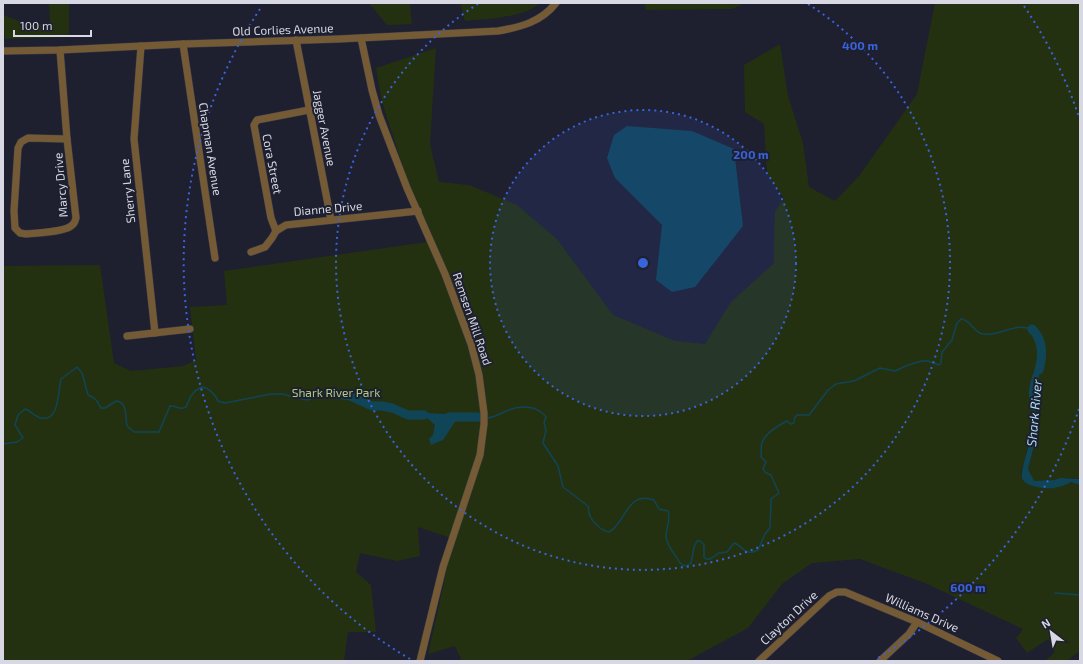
<svg xmlns="http://www.w3.org/2000/svg" width="1083" height="664" font-family="'Exo 2',sans-serif">
<style>
.green{fill:#243110}
.water{fill:#104558}
.lines{fill:none;stroke-linecap:round;stroke-linejoin:round}
.stream{stroke:#104558;stroke-width:1.5}
.river{stroke:#104558;stroke-width:9}
.minor-casing{stroke:#383948;stroke-width:8}
.minor{stroke:#745b36;stroke-width:7}
.ring{fill:none;stroke:#3963da;stroke-width:2;stroke-dasharray:2 4}
.labels{text-anchor:middle;stroke-width:4;stroke-linejoin:round;paint-order:stroke}
.street-label{font-size:12px;fill:#d7d8e4;stroke:#1e1f2f}
.park-label{font-size:12px;fill:#accc7f;stroke:#1e1f2f}
.water-label{font-size:13px;font-style:italic;fill:#a9dff7;stroke:#1e1f2f}
.centre{fill:#3963da;stroke:#1e1f2f;stroke-width:2}
.ring-label{font-size:12px;text-anchor:middle;font-weight:bold;fill:#3963da;stroke:#1e1f2f;stroke-width:4;stroke-linejoin:round;paint-order:stroke}
</style>
<rect width="100%" height="100%" fill="#1e1f2f"/>
<!-- green -->
<g class="green">
<path d="M 49,3 L 69,3 L 69,37 L 5,39 L 3,15 L 33,26 L 50,22 Z"/>
<path d="M 369,3 L 413,3 L 410,4 L 412,24 L 387,25 Z"/>
<path d="M 460,3 L 540,3 C 525,18 485,19 465,21 Z"/>
<path d="M 644,3 L 745,3 L 732,9 L 646,10 Z"/>
<path d="M 935,3 L 1080,3 L 1080,479 C 1064,476 1049,482 1033,481 L 1028,469 L 1037,434 L 1035,414 L 1036,401 L 1034,395 L 1037,384 L 1029,397 L 1032,416 L 1030,422 L 1030,439 L 1021,473 L 1023,480 L 1028,484 L 1038,487 L 1054,488 L 1071,482 L 1080,485 L 1080,652 L 1077,653 L 1067,661 L 1045,661 L 1055,652 L 1048,639 L 1027,653 L 1016,638 L 1023,629 L 925,583 L 860,559 L 812,563 L 782,584 L 748,628 L 687,661 L 462,661 L 455,646 L 428,654 L 444,583 L 451,538 L 418,527 L 420,556 L 397,561 L 360,553 L 356,572 L 371,585 L 376,632 L 348,632 L 344,661 L 3,661 L 3,266 L 100,265 L 114,363 L 131,371 L 183,366 L 196,360 L 190,307 L 227,305 L 224,271 L 427,242 L 382,102 L 376,68 L 436,48 L 430,144 L 439,182 L 469,185 L 517,205 L 557,239 L 613,315 L 675,341 L 705,344 L 731,302 L 774,263 L 774,238 L 775,211 L 784,199 L 767,173 L 764,124 L 745,112 L 744,65 L 780,44 L 788,96 L 803,143 L 809,187 L 835,201 L 859,176 L 917,94 Z"/>
</g>
<!-- water -->
<g class="water">
<path d="M 627,126 L 692,131 L 734,149 L 743,226 L 695,287 L 672,292 L 656,280 L 662,225 L 615,178 L 607,158 L 614,135 Z"/>
<path d="M 1043,356 L 1035,395 L 1036,401 L 1035,414 L 1037,434 L 1028,469 L 1034,481 L 1054,480 L 1061,478 L 1078,479 L 1080,479 L 1080,485 L 1071,482 C 1066,485 1060,487 1054,488 C 1046,489 1027,487 1023,480 C 1019,474 1027,454 1028,447 C 1031,437 1031,427 1032,417 C 1032,411 1030,405 1029,399 C 1028,384 1034,368 1043,356 Z"/>
<path d="M 413,412 L 460,415 L 461,418 L 456,420 L 443,440 L 431,445 L 429,439 L 433,435 L 435,425 L 427,418 L 420,418 L 412,416 Z"/>
</g>
<g class="lines">
<!-- stream -->
<g class="stream">
<path d="M 486,418 C 493,418 498,415 504,412 C 518,405 536,404 546,417 L 544,423 L 546,430 L 543,443 L 558,466 L 563,487 L 588,506 C 589,509 588,513 590,516 C 593,523 602,531 609,532 C 626,523 627,490 654,500 L 659,509 L 668,511 C 671,520 666,528 666,537 C 667,547 676,555 680,563 C 684,567 687,566 691,563 L 694,547 L 697,541 L 700,541 L 704,545 L 704,557 L 706,559 L 710,559 L 719,553 L 727,552 L 734,543 C 742,545 745,557 758,550 L 765,534 L 770,528 L 771,499 L 779,493 L 771,475 L 766,473 L 763,469 L 766,462 L 761,457 C 762,452 760,448 762,443 C 764,434 779,425 787,421 L 791,424 L 794,423 L 795,417 L 797,415 L 809,415 L 828,390 L 836,384 L 854,381 L 880,368 L 895,371 L 908,365 L 922,361 L 928,361 L 939,365 L 941,363 L 942,352 L 952,340 L 957,323 L 961,319 C 970,319 974,333 983,334 C 1001,337 1012,322 1032,329"/>
<path d="M 3,444 L 17,442 L 23,438 L 15,425 L 18,415 L 25,409 C 31,411 35,417 41,418 C 60,422 58,389 61,379 L 77,367 L 82,373 L 88,395 C 96,398 97,401 101,408 L 105,408 L 116,401 C 128,402 125,417 127,426 L 134,432 L 159,432 L 170,406 C 176,405 180,411 186,407 L 191,396 L 195,391 L 202,387 C 209,388 216,395 218,401 L 225,403 L 271,394 L 283,394 L 292,397 L 308,400 L 324,392 L 348,395 L 365,403 L 381,406 L 412,416"/>
<path d="M 1055,593 L 1080,595"/>
</g>
<!-- river -->
<g class="river">
<path d="M 1032,329 C 1043,340 1043,356 1039,370"/>
<path d="M 332,393 L 350,396 L 372,406 L 382,406 L 392,408 L 408,415 L 424,415"/>
<path d="M 449,417 L 482,417"/>
</g>
<!-- minor casing -->
<g class="minor-casing">
<g id="minor">
<path d="M 361,38 L 372,90 L 379,115 L 407,188 L 445,274 L 471,344 L 479,375 L 484,413 L 484,424 L 480,455 L 443,567 L 420,661"/>
<path d="M 296,40 L 331,220"/>
<path d="M 183,44 L 215,258"/>
<path d="M 141,46 L 134,139 L 155,333"/>
<path d="M 60,50 L 67,139"/>
<path d="M 3,51 L 60,50 L 183,44 L 339,39 L 498,31 C 521,27 541,22 556,3"/>
<path d="M 28,138 L 67,139 L 76,218 C 75,221 75,224 71,226 C 64,232 36,233 26,234 L 20,233 L 15,228 L 14,211 L 18,148 L 21,142 Z"/>
<path d="M 276,231 L 271,218 L 254,125 L 257,120 L 309,110"/>
<path d="M 251,252 L 265,247 L 272,238 L 276,231 L 286,225 L 418,211"/>
<path d="M 127,336 L 190,329"/>
<path d="M 759,661 L 829,596 L 837,592 L 845,592 L 917,622 L 998,661"/>
<path d="M 880,661 L 909,634 L 917,622"/>
</g>
</g>
<!-- minor -->
<use href="#minor" class="minor"/>
</g>
<!-- distance rings -->
<circle cx="643" cy="263" r="153" fill="#3963da" fill-opacity=".12"/>
<g class="ring">
<circle cx="643" cy="263" r="153"/>
<path d="M808 4A307 307 0 1 1 478 4"/>
<path d="M1079 409A460 460 0 0 1 876 659M410 659A460 460 0 0 1 262 6M1024 6A460 460 0 0 1 1079 117"/>
</g>
<g class="labels">
<!-- street labels -->
<g class="street-label">
<text transform="translate(283 30) rotate(-2)" y="4">Old Corlies Avenue</text>
<text transform="translate(324 128) rotate(79)" y="4">Jagger Avenue</text>
<text transform="translate(210 149) rotate(81)" y="4">Chapman Avenue</text>
<text transform="translate(272 164) rotate(79)" y="4">Cora Street</text>
<text transform="translate(61 185) rotate(-95)" y="4">Marcy Drive</text>
<text transform="translate(128 191) rotate(-96)" y="4">Sherry Lane</text>
<text transform="translate(328 209) rotate(-5)" y="4">Dianne Drive</text>
<text transform="translate(472 319) rotate(71)" y="4">Remsen Mill Road</text>
<text transform="translate(922 613) rotate(24)" y="4">Williams Drive</text>
<text transform="translate(789 618) rotate(-43)" y="4">Clayton Drive</text>
</g>
<!-- park labels -->
<g class="park-label">
<text x="336" y="397">Shark River Park</text>
</g>
<!-- water labels -->
<g class="water-label">
<text transform="translate(1034 413) rotate(-85)" y="5">Shark River</text>
</g>
</g>
<circle cx="643" cy="263" r="6" class="centre"/>
<g class="ring-label">
<text x="860" y="50">400 m</text>
<text x="751" y="159">200 m</text>
<text x="968" y="592">600 m</text>
</g>
<!-- border -->
<rect width="1083" height="664" fill="none" stroke="#d7d8e4" stroke-width="8"/>
<!-- north arrow -->
<g transform="translate(1051 632) rotate(329)" stroke="#1e1f2f" stroke-width="3" paint-order="stroke">
<path d="M0-3L7 15L0 10L-7 15Z" fill="#d7d8e4"/>
<text y="-6" font-size="11" font-weight="bold" text-anchor="middle" fill="#d7d8e4">N</text>
</g>
<!-- scale -->
<path d="M14 30v6h77v-6" fill="none" stroke="#d7d8e4" stroke-width="2"/>
<text x="20" y="30" font-size="12" fill="#d7d8e4" stroke="#1e1f2f" stroke-width="3" paint-order="stroke">100 m</text>
</svg>
